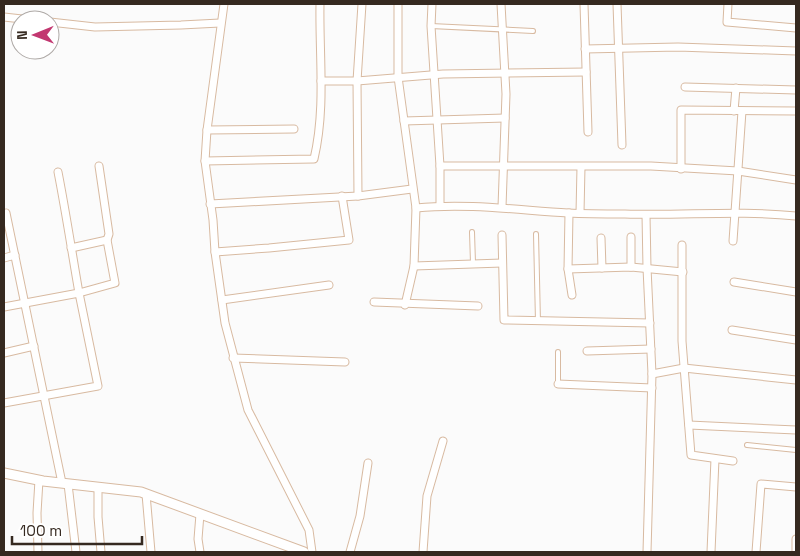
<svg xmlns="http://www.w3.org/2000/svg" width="800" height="556" font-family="'Space Grotesk',sans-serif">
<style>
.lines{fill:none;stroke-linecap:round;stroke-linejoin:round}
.service-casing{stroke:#d8baa1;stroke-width:6}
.minor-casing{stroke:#d8baa1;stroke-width:9}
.tertiary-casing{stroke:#d8baa1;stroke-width:11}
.service{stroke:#fff;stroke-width:4}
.minor{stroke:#fff;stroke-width:7}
.tertiary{stroke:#fff;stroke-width:9}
</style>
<rect width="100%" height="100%" fill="#fbfbfb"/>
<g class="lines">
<!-- service casing -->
<g class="service-casing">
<g id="service">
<path d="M 431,26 L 533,31"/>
<path d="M 472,232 L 473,263"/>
<path d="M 536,234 L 538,322"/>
<path d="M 558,352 L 558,384"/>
<path d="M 747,445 L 796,450"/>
</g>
</g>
<!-- minor casing -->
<g class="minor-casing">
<g id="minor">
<path d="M 224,4 L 207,130 L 205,161 L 213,220 L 215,252 L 225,323 L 248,410 L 309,530 L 312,552"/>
<path d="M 398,4 L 398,77 L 416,208 L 414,266 L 405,305"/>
<path d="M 432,4 L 431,26 L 440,166 L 440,206"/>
<path d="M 501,4 L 506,94 L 502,207"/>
<path d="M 584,4 L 588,132"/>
<path d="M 617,4 L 622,145"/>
<path d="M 728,4 L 727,22 L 796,28"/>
<path d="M 4,17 L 31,20"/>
<path d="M 50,22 L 95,27 L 181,25 L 220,23"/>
<path d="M 585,49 L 678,47 L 796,51"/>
<path d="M 321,81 L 357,81 L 443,74 L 586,72"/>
<path d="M 685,87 L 796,90"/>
<path d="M 734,111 L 736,88"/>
<path d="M 404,121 L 505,118"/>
<path d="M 207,130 L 294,129"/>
<path d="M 205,161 L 314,159 C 326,108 319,56 320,4"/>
<path d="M 440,166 L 651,166 L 738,171 L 796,180"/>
<path d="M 681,169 L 681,110 L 796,111"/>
<path d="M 58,172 C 66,213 72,253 79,293 L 115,283 L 107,240 L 109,234 L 99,166"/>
<path d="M 358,196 L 357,81 L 362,4"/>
<path d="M 210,204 L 358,196 L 412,189"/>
<path d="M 416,208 C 467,203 517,210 568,213 C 587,214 606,214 625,214 C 682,216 739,210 796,216"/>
<path d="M 569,213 L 568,269 L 572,295"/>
<path d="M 580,213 L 581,167"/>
<path d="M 4,214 L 6,213 L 62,483"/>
<path d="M 646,215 L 647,268 L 652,374 L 647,552"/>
<path d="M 502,235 L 504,320 L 650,323"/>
<path d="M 601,238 L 602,268"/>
<path d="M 733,241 L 742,111"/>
<path d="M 682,245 L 682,341 L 691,455 L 733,461"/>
<path d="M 71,248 L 107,240"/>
<path d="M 215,252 L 269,248 L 349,240 L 342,196"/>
<path d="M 4,258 L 15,255"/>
<path d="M 414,266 L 502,263"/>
<path d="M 631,267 L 631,237"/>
<path d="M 568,269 L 631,267 L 683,272"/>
<path d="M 734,282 L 796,292"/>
<path d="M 222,300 L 329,285"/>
<path d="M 374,302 L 478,306"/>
<path d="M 4,307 L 79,293 L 98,386 L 4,403"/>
<path d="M 732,330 L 796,340"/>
<path d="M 587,351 L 651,349"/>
<path d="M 4,353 L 34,346"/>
<path d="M 233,358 L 345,362"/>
<path d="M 652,374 L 684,368 L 796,380"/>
<path d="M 558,384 L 652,388"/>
<path d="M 689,425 L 796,430"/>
<path d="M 68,484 L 76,552"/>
<path d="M 98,487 L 98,517 L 101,552"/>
<path d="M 146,494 L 151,552"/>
<path d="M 38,552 L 37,513 L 39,480"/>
<path d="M 200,552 L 198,539 L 200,514"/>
<path d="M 350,552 L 360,516 L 368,463"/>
<path d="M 423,552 L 427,496 L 443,441"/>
<path d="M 711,552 L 715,459"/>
<path d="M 756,552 L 761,484 L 796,487"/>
<path d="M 796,552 L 796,539"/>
</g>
</g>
<!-- tertiary casing -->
<g class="tertiary-casing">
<path id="tertiary" d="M 4,473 L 43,481 L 141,492 L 304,552"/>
</g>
<!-- service -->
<use href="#service" class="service"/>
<!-- minor -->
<use href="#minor" class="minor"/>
<!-- tertiary -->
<use href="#tertiary" class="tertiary"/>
</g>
<!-- border -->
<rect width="800" height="556" fill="none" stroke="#352920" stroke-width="10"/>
<!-- north arrow -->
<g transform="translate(35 35) rotate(269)"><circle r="24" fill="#ffffff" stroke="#aea9a6"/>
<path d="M0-4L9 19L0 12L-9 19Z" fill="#c23770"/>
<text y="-8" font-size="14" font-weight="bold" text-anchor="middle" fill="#352920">N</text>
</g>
<!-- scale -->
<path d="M12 536v8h130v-8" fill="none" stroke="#352920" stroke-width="2.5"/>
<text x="20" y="536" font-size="15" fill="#352920" stroke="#ffffff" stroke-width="4" paint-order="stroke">100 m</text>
</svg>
